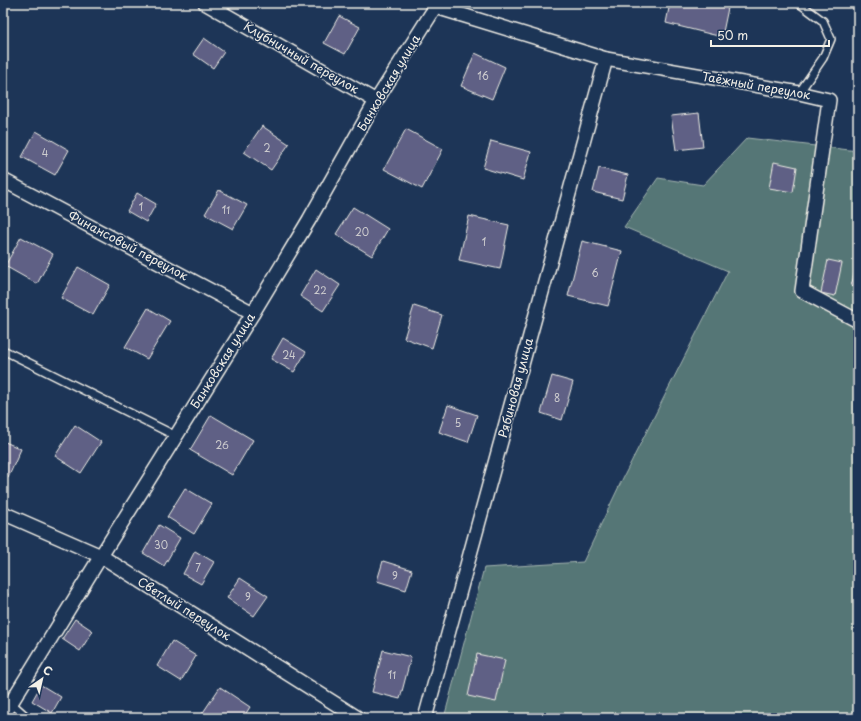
<svg xmlns="http://www.w3.org/2000/svg" width="861" height="721" font-family="'Playpen Sans',sans-serif">
<style>
.green{fill:#547676;stroke:#a4b4af}
.building{fill:#5e6185;stroke:#f4f1e8}
.lines{fill:none;stroke-linecap:round;stroke-linejoin:round}
.service-casing{stroke:#f4f1e8;stroke-width:10}
.minor-casing{stroke:#f4f1e8;stroke-width:16}
.service{stroke:#1d3557;stroke-width:7}
.minor{stroke:#1d3557;stroke-width:13}
.labels{text-anchor:middle;stroke-width:3;stroke-linejoin:round;paint-order:stroke}
.number-label{font-size:10px;fill:#cecdcf}
.street-label{font-size:12px;fill:#f4f1e8;stroke:#1d3557}
</style>
<rect width="100%" height="100%" fill="#1d3557"/>
<filter id="ink" filterUnits="userSpaceOnUse"><feTurbulence type="fractalNoise" baseFrequency=".025" numOctaves="2"/><feDisplacementMap in="SourceGraphic" scale="8" xChannelSelector="R" yChannelSelector="G"/><feConvolveMatrix kernelMatrix="1 2 1 2 8 2 1 2 1" color-interpolation-filters="sRGB"/></filter>
<g filter="url(#ink)">
<!-- green -->
<path class="green" d="M 747,138 L 858,151 L 858,718 L 444,718 L 484,568 L 583,562 L 622,480 L 728,271 L 624,227 L 658,178 L 703,185 Z"/>
<!-- building -->
<g class="building">
<path d="M 670,3 L 729,3 L 722,37 L 666,23 Z"/>
<path d="M 339,16 L 360,27 L 345,54 L 324,43 Z"/>
<path d="M 204,38 L 224,52 L 213,68 L 193,54 Z"/>
<path d="M 475,53 L 505,67 L 492,99 L 461,86 Z"/>
<path d="M 699,113 L 703,147 L 676,150 L 671,116 Z"/>
<path d="M 262,126 L 289,144 L 271,170 L 244,152 Z"/>
<path d="M 406,129 L 443,149 L 422,189 L 384,169 Z"/>
<path d="M 36,131 L 69,150 L 55,175 L 22,157 Z"/>
<path d="M 491,141 L 531,152 L 523,180 L 483,168 Z"/>
<path d="M 774,162 L 797,167 L 793,192 L 769,188 Z"/>
<path d="M 599,168 L 628,175 L 622,199 L 593,192 Z"/>
<path d="M 219,190 L 247,205 L 233,229 L 205,214 Z"/>
<path d="M 137,193 L 156,204 L 146,222 L 127,211 Z"/>
<path d="M 353,207 L 388,229 L 372,256 L 336,234 Z"/>
<path d="M 469,216 L 509,225 L 500,269 L 459,260 Z"/>
<path d="M 21,237 L 53,254 L 37,284 L 5,266 Z"/>
<path d="M 582,241 L 622,251 L 608,306 L 568,296 Z"/>
<path d="M 828,260 L 842,263 L 835,296 L 821,293 Z"/>
<path d="M 858,260 L 858,288 L 851,286 Z"/>
<path d="M 78,267 L 110,285 L 93,315 L 61,298 Z"/>
<path d="M 316,269 L 340,285 L 323,311 L 300,296 Z"/>
<path d="M 414,306 L 442,315 L 432,348 L 404,338 Z"/>
<path d="M 148,308 L 170,321 L 147,359 L 125,347 Z"/>
<path d="M 283,338 L 306,352 L 294,372 L 271,359 Z"/>
<path d="M 552,376 L 573,382 L 562,420 L 541,413 Z"/>
<path d="M 448,405 L 477,415 L 468,442 L 439,432 Z"/>
<path d="M 211,415 L 253,440 L 232,475 L 190,450 Z"/>
<path d="M 75,425 L 101,442 L 81,473 L 55,456 Z"/>
<path d="M 3,441 L 21,449 L 8,478 L 3,476 Z"/>
<path d="M 185,488 L 212,504 L 194,534 L 167,517 Z"/>
<path d="M 159,525 L 180,538 L 164,566 L 143,553 Z"/>
<path d="M 195,551 L 214,562 L 201,584 L 183,574 Z"/>
<path d="M 383,561 L 412,570 L 406,590 L 377,581 Z"/>
<path d="M 240,578 L 268,596 L 254,616 L 227,598 Z"/>
<path d="M 3,592 L 8,594 L 3,602 Z"/>
<path d="M 75,619 L 93,631 L 80,651 L 62,639 Z"/>
<path d="M 172,641 L 196,656 L 181,681 L 157,666 Z"/>
<path d="M 383,650 L 411,657 L 400,699 L 372,692 Z"/>
<path d="M 477,654 L 505,660 L 496,702 L 468,696 Z"/>
<path d="M 41,685 L 61,697 L 52,713 L 32,701 Z"/>
<path d="M 220,687 L 250,707 L 243,718 L 207,718 L 202,714 Z"/>
</g>
<g class="lines">
<!-- service casing -->
<g class="service-casing">
<g id="service">
<path d="M 799,3 L 823,21 L 831,39 L 823,58 L 799,93"/>
<path d="M 5,351 L 176,436"/>
<path d="M 10,702 L 28,718"/>
</g>
</g>
<!-- minor casing -->
<g class="minor-casing">
<g id="minor">
<path d="M 205,3 L 376,101"/>
<path d="M 436,7 L 606,59 L 799,93 L 829,100 L 802,291 L 858,321"/>
<path d="M 3,180 L 253,313"/>
<path d="M 3,513 L 101,556 L 358,718"/>
<path d="M 3,716 L 101,556 L 253,313 L 309,220 L 376,101 L 438,3"/>
<path d="M 425,718 L 606,59"/>
</g>
</g>
<!-- service -->
<use href="#service" class="service"/>
<!-- minor -->
<use href="#minor" class="minor"/>
</g>
</g>
<g class="labels">
<!-- number labels -->
<g class="number-label">
<text x="483" y="80">16</text>
<text x="267" y="152">2</text>
<text x="45" y="157">4</text>
<text x="141" y="211">1</text>
<text x="226" y="214">11</text>
<text x="362" y="236">20</text>
<text x="484" y="246">1</text>
<text x="595" y="277">6</text>
<text x="320" y="294">22</text>
<text x="289" y="359">24</text>
<text x="557" y="402">8</text>
<text x="458" y="427">5</text>
<text x="222" y="449">26</text>
<text x="161" y="549">30</text>
<text x="198" y="572">7</text>
<text x="395" y="580">9</text>
<text x="248" y="601">9</text>
<text x="392" y="679">11</text>
</g>
<!-- street labels -->
<g class="street-label">
<text transform="translate(301 58) rotate(30)" y="4">Клубничный переулок</text>
<text transform="translate(389 83) rotate(-59)" y="4">Банковская улица</text>
<text transform="translate(756 86) rotate(10)" y="4">Таёжный переулок</text>
<text transform="translate(128 246) rotate(28)" y="4">Финансовый переулок</text>
<text transform="translate(223 361) rotate(-58)" y="4">Банковская улица</text>
<text transform="translate(516 388) rotate(-75)" y="4">Рябиновая улица</text>
<text transform="translate(184 609) rotate(32)" y="4">Светлый переулок</text>
</g>
</g>
<!-- margin -->
<rect width="861" height="721" fill="none" stroke="#1d3557" stroke-width="16"/>
<rect x="8" y="8" width="845" height="705" fill="none" stroke="#f4f1e8" stroke-width="1.5" filter="url(#ink)"/>
<!-- north arrow -->
<g transform="translate(42 679) rotate(34)" stroke="#1d3557" stroke-width="3" paint-order="stroke">
<path d="M0-3L7 15L0 10L-7 15Z" fill="#f4f1e8"/>
<text y="-6" font-size="11" font-weight="bold" text-anchor="middle" fill="#f4f1e8">С</text>
</g>
<!-- scale -->
<path d="M711 40v6h118v-6" fill="none" stroke="#f4f1e8" stroke-width="2"/>
<text x="717" y="40" font-size="12" fill="#f4f1e8" stroke="#1d3557" stroke-width="3" paint-order="stroke">50 m</text>
</svg>
